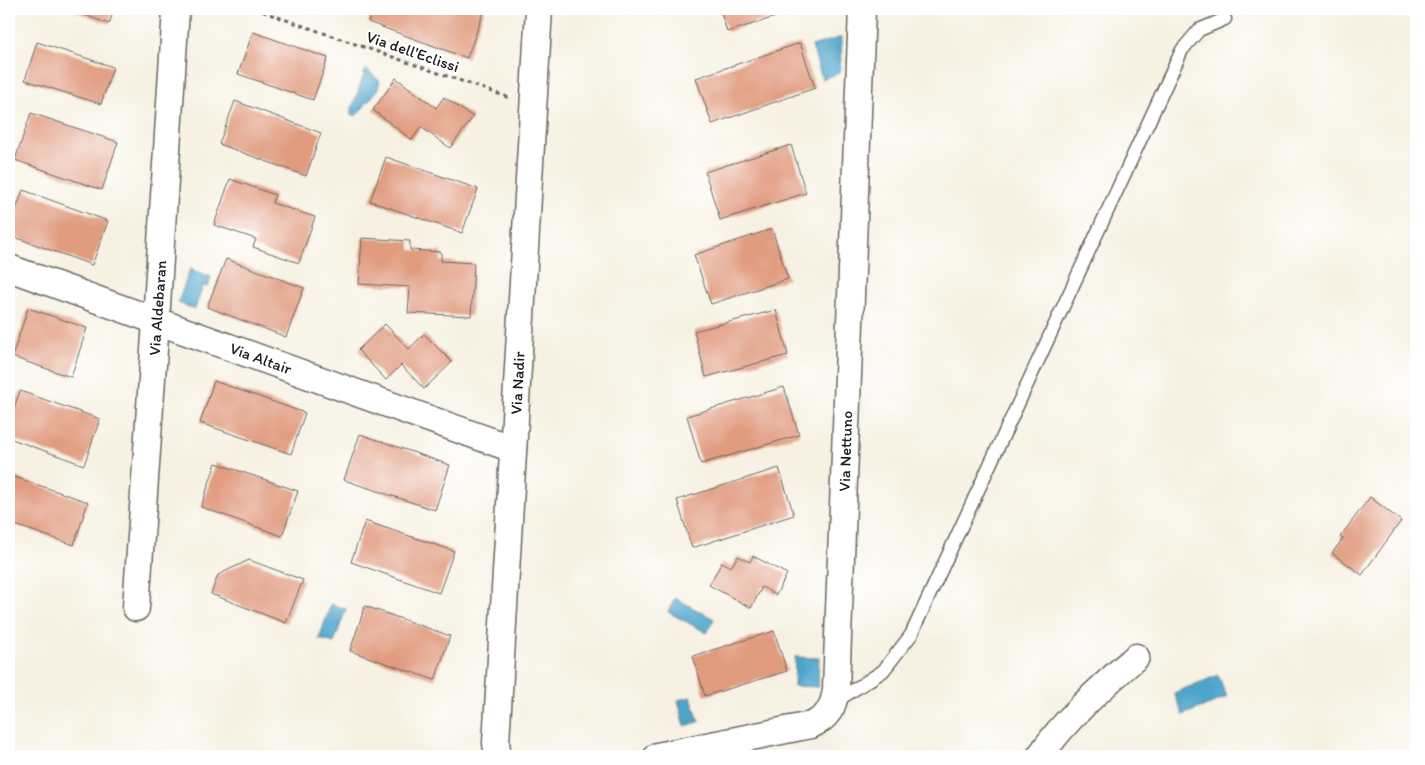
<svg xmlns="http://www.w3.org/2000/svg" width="1425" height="765" font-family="Itim,sans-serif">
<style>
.water{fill:#50a4cc;stroke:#366074}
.building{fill:#e19b7f}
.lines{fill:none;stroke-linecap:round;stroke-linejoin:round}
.service-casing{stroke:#686761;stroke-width:15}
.minor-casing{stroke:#686761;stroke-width:29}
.path{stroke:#686761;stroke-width:3;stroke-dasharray:4 4;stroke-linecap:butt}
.service{stroke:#fff;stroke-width:12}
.minor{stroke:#fff;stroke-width:26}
.labels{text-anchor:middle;stroke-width:4.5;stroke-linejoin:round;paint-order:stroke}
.street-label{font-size:16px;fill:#1c1c1c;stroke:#fff}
</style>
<rect width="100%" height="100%" fill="#fff"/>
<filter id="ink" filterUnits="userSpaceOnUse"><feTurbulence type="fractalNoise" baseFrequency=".02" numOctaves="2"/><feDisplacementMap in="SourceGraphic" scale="10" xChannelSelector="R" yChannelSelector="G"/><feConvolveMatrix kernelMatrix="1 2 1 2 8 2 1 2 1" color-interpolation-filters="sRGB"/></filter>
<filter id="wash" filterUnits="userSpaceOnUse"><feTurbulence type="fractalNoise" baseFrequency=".0096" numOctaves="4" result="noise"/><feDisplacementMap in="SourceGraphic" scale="20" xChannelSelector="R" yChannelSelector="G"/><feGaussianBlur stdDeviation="1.12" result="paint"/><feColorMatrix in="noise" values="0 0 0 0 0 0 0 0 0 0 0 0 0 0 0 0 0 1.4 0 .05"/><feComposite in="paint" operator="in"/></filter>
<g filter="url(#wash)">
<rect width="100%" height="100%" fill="#f6f1e2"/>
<!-- water -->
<g class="water">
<path d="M 842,37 L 840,73 L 822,79 L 812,46 Z"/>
<path d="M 366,69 L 380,81 L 377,91 L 356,116 L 350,114 Z"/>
<path d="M 190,269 L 211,277 L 208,287 L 203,286 L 195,309 L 178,303 Z"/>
<path d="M 675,598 L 714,619 L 707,633 L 668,612 Z"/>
<path d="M 331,604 L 346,609 L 334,643 L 319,639 Z"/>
<path d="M 795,657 L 819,658 L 818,687 L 794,686 Z"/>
<path d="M 1218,675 L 1227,697 L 1183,715 L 1174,693 Z"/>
<path d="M 691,697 L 699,722 L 685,726 L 678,700 Z"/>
</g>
<g id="blocks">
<!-- building -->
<g class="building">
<path d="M 69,9 L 114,9 L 109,24 Z"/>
<path d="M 373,9 L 485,9 L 467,58 L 368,22 Z"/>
<path d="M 720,9 L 801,9 L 727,32 Z"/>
<path d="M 253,32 L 328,58 L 313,100 L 238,74 Z"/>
<path d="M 37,42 L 113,67 L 101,104 L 25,80 Z"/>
<path d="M 800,43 L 815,88 L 712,124 L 696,78 Z"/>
<path d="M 396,78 L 436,108 L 444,97 L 473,117 L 450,148 L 421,127 L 412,140 L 373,110 Z"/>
<path d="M 235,101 L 321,133 L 306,176 L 219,144 Z"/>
<path d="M 31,113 L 118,142 L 102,190 L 15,160 Z"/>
<path d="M 791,145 L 806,193 L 720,220 L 705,172 Z"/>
<path d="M 386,157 L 478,189 L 462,233 L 370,201 Z"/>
<path d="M 230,179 L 275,195 L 272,203 L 315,217 L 299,263 L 253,247 L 256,239 L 214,225 Z"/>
<path d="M 23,190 L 108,221 L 92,265 L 9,235 L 9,229 Z"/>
<path d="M 772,229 L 788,279 L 711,304 L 694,255 Z"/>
<path d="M 362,238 L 410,241 L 410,250 L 441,252 L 441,261 L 474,263 L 471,316 L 408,313 L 410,287 L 359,284 Z"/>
<path d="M 226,259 L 304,288 L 286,337 L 207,307 Z"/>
<path d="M 28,308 L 87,328 L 71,377 L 12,357 Z"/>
<path d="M 776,310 L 788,355 L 706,377 L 694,331 Z"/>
<path d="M 385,324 L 409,349 L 424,334 L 452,362 L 424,389 L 401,365 L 386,380 L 358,350 Z"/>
<path d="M 214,381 L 305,413 L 291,454 L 200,423 Z"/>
<path d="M 784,387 L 799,435 L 701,464 L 687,416 Z"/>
<path d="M 20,391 L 100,419 L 84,465 L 9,438 L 9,421 Z"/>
<path d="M 360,434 L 450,465 L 435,510 L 344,480 Z"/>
<path d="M 216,463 L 298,491 L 282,536 L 201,507 Z"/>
<path d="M 779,468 L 794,515 L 692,548 L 677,500 Z"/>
<path d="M 9,475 L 88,502 L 74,545 L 9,523 Z"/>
<path d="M 1370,497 L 1401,521 L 1362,575 L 1332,553 L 1343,539 L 1340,537 Z"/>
<path d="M 365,521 L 454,551 L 439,593 L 351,562 Z"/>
<path d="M 738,556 L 750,562 L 753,556 L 787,574 L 776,595 L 762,587 L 751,608 L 709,585 L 722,562 L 731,567 Z"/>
<path d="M 249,560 L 303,580 L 286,623 L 211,594 L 218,575 Z"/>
<path d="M 365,606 L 450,636 L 435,680 L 350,651 Z"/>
<path d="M 774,631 L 787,671 L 705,696 L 693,656 Z"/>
</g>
</g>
</g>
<g filter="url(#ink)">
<use href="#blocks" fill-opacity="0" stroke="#686761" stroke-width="1"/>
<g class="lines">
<!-- service casing -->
<g class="service-casing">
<path id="service" d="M 835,702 L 883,671 L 911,635 L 1182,50 L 1199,30 L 1225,19"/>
</g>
<!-- minor casing -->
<g class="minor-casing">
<g id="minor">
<path d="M 9,268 L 513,449"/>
<path d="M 136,608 L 156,321 L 176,9"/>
<path d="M 498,756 L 496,743 L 539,9"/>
<path d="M 657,756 L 811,725 C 828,718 834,706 836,689 L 862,9"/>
<path d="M 1040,756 C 1066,718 1101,688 1136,657"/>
</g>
</g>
<!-- path -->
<path class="path" d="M 255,9 L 510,98"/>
<!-- service -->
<use href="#service" class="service"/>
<!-- minor -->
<use href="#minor" class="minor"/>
</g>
</g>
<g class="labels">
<!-- street labels -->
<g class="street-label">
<text transform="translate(413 51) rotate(19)" y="6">Via dell'Eclissi</text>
<text transform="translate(157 308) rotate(-86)" y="6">Via Aldebaran</text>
<text transform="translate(261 358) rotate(20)" y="6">Via Altair</text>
<text transform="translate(517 383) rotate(-87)" y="6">Via Nadir</text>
<text transform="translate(845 451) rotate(-88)" y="6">Via Nettuno</text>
</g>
</g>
<!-- margin -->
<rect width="1425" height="765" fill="none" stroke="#fff" stroke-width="30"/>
</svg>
